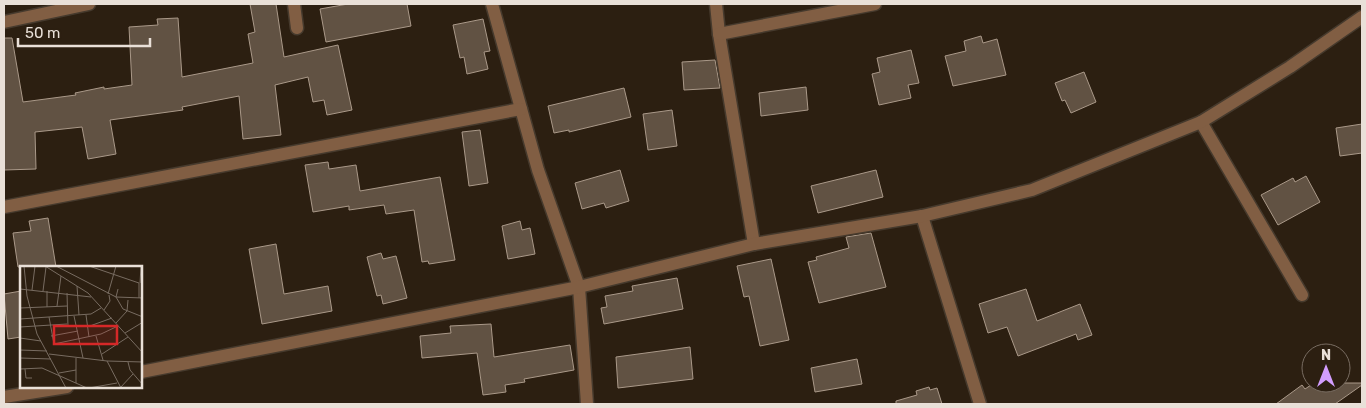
<svg xmlns="http://www.w3.org/2000/svg" width="1366" height="408" font-family="Rubik,sans-serif">
<style>
.building{fill:#615243;stroke:#aa9989}
.lines{fill:none;stroke-linecap:round;stroke-linejoin:round}
.minor-casing{stroke:#463a2d;stroke-width:15}
.minor{stroke:#815e43;stroke-width:12}
.inset-road{fill:none;stroke:#786c61;stroke-width:1}
.view{fill:#d62828;fill-opacity:0.15;stroke:#d62828;stroke-width:2.5}
.inset-edge{fill:none;stroke:#e9e0d8;stroke-width:2.5}
</style>
<rect width="100%" height="100%" fill="#2c1f11"/>
<!-- building -->
<g class="building">
<path d="M 250,4 L 276,4 L 284,57 L 338,45 L 352,110 L 327,115 L 324,100 L 313,102 L 308,77 L 275,85 L 281,135 L 243,139 L 239,96 L 182,107 L 183,110 L 110,120 L 116,154 L 88,159 L 82,127 L 35,132 L 36,169 L 4,170 L 4,38 L 12,38 L 23,102 L 76,95 L 75,93 L 104,87 L 104,89 L 132,85 L 129,27 L 158,25 L 157,19 L 178,18 L 182,77 L 253,63 L 248,34 L 255,32 Z"/>
<path d="M 348,4 L 407,4 L 411,26 L 326,42 L 320,9 Z"/>
<path d="M 483,19 L 490,51 L 484,52 L 488,69 L 467,74 L 464,57 L 460,58 L 453,25 Z"/>
<path d="M 981,36 L 983,43 L 997,39 L 1006,75 L 953,86 L 945,56 L 966,51 L 964,41 Z"/>
<path d="M 911,50 L 919,83 L 908,85 L 911,98 L 879,105 L 872,74 L 880,72 L 877,58 Z"/>
<path d="M 715,60 L 720,88 L 684,90 L 682,62 Z"/>
<path d="M 1084,72 L 1096,102 L 1071,113 L 1065,100 L 1062,101 L 1055,83 Z"/>
<path d="M 806,87 L 808,110 L 761,116 L 759,93 Z"/>
<path d="M 624,88 L 631,117 L 569,132 L 569,130 L 554,133 L 548,106 Z"/>
<path d="M 672,110 L 677,146 L 648,150 L 643,114 Z"/>
<path d="M 1362,124 L 1362,153 L 1340,156 L 1336,128 Z"/>
<path d="M 480,130 L 488,183 L 469,186 L 462,132 Z"/>
<path d="M 328,162 L 329,169 L 356,165 L 360,191 L 440,177 L 455,260 L 429,264 L 428,261 L 422,262 L 414,210 L 386,214 L 384,205 L 349,210 L 349,206 L 313,212 L 305,165 Z"/>
<path d="M 620,170 L 629,201 L 606,208 L 604,203 L 582,209 L 575,183 Z"/>
<path d="M 876,170 L 883,197 L 818,213 L 811,186 Z"/>
<path d="M 1306,176 L 1320,202 L 1278,225 L 1261,195 L 1293,178 L 1295,182 Z"/>
<path d="M 48,218 L 56,267 L 18,267 L 13,233 L 31,231 L 29,221 Z"/>
<path d="M 520,221 L 522,230 L 530,228 L 535,254 L 508,259 L 502,226 Z"/>
<path d="M 871,233 L 886,287 L 819,303 L 808,262 L 817,260 L 816,257 L 849,248 L 846,237 Z"/>
<path d="M 276,244 L 284,294 L 328,286 L 332,311 L 262,324 L 249,249 Z"/>
<path d="M 381,253 L 383,259 L 396,256 L 407,298 L 383,304 L 381,295 L 377,296 L 367,257 Z"/>
<path d="M 771,259 L 789,340 L 760,346 L 749,296 L 744,297 L 737,266 Z"/>
<path d="M 677,278 L 683,309 L 604,324 L 601,308 L 607,307 L 605,296 L 633,291 L 632,286 Z"/>
<path d="M 1026,289 L 1037,321 L 1080,304 L 1092,335 L 1078,340 L 1076,334 L 1018,356 L 1007,327 L 988,333 L 979,304 Z"/>
<path d="M 21,291 L 21,337 L 8,339 L 4,294 Z"/>
<path d="M 491,324 L 494,357 L 570,345 L 574,370 L 524,379 L 525,382 L 505,385 L 506,392 L 483,395 L 477,353 L 422,358 L 420,336 L 451,333 L 450,326 Z"/>
<path d="M 690,347 L 693,379 L 618,388 L 616,357 Z"/>
<path d="M 857,359 L 862,384 L 815,392 L 811,368 Z"/>
<path d="M 1314,383 L 1362,383 L 1362,385 L 1335,404 L 1276,404 L 1302,385 L 1305,389 Z"/>
<path d="M 929,387 L 930,390 L 937,388 L 942,404 L 896,404 L 896,401 L 917,395 L 916,391 Z"/>
</g>
<g class="lines">
<!-- minor casing -->
<g class="minor-casing">
<g id="minor">
<path d="M 294,4 L 297,28"/>
<path d="M 492,4 L 538,170 L 579,287 L 587,404"/>
<path d="M 716,4 L 719,34 L 754,244"/>
<path d="M 4,22 L 89,4"/>
<path d="M 719,34 L 875,4"/>
<path d="M 1201,122 L 1302,295"/>
<path d="M 4,207 L 521,109"/>
<path d="M 922,216 L 980,404"/>
<path d="M 141,372 L 579,287 L 754,244 L 922,216 L 1032,190 L 1201,122 L 1290,67 L 1362,17"/>
<path d="M 4,397 L 67,387"/>
</g>
</g>
<!-- minor -->
<use href="#minor" class="minor"/>
</g>
<!-- overview -->
<g transform="translate(20 266)">
<rect width="122" height="122" fill="#2c1f11"/>
<path class="inset-road" d="M 4,0 L 7,30 L 17,68 L 46,122M 25,0 L 68,27 L 123,87M 36,0 L 96,31 L 123,32M 69,0 L 119,17 L 119,32M 120,17 L 121,0M 57,20 L 59,49M 0,23 L 71,31M 98,23 L 96,31 L 103,43 L 123,51M 12,24 L 15,0M 23,25 L 26,1M 27,25 L 27,41M 47,27 L 48,61M 88,28 L 96,0M 37,40 L 41,10M 0,42 L 47,40M 84,44 L 90,35 L 89,29M 66,49 L 69,71M 54,50 L 63,92M 29,51 L 34,78 L 81,68 L 98,60M 0,53 L 71,48 L 81,42M 96,57 L 107,45 L 108,34M 0,61 L 47,58M 67,61 L 92,52M 105,67 L 123,56M 31,70 L 58,65M 76,70 L 83,94M 0,72 L 21,75M 0,84 L 27,85M 29,88 L 87,95 L 123,96M 82,88 L 108,71M 0,92 L 31,93M 56,92 L 56,117M 87,95 L 101,122M 108,96 L 110,104 L 123,119M 0,103 L 22,102 L 67,122M 5,103 L 6,112 L 12,112M 39,107 L 56,104M 69,122 L 97,117M 100,122 L 113,108"/>
<path class="view" d="M 34,60 L 97,60 L 97,78 L 34,78 Z"/>
<rect width="122" height="122" class="inset-edge"/>
</g>
<!-- border -->
<rect width="1366" height="408" fill="none" stroke="#e9e0d8" stroke-width="10"/>
<!-- north arrow -->
<g transform="translate(1326 368)"><circle r="24" fill="#2c1f11" stroke="#786c61"/>
<path d="M0-4L9 19L0 12L-9 19Z" fill="#d29dfd"/>
<text y="-8" font-size="14" font-weight="bold" text-anchor="middle" fill="#e9e0d8">N</text>
</g>
<!-- scale -->
<path d="M18 38v8h132v-8" fill="none" stroke="#e9e0d8" stroke-width="2.5"/>
<text x="25" y="38" font-size="15" fill="#e9e0d8" stroke="#2c1f11" stroke-width="4" paint-order="stroke">50 m</text>
</svg>
